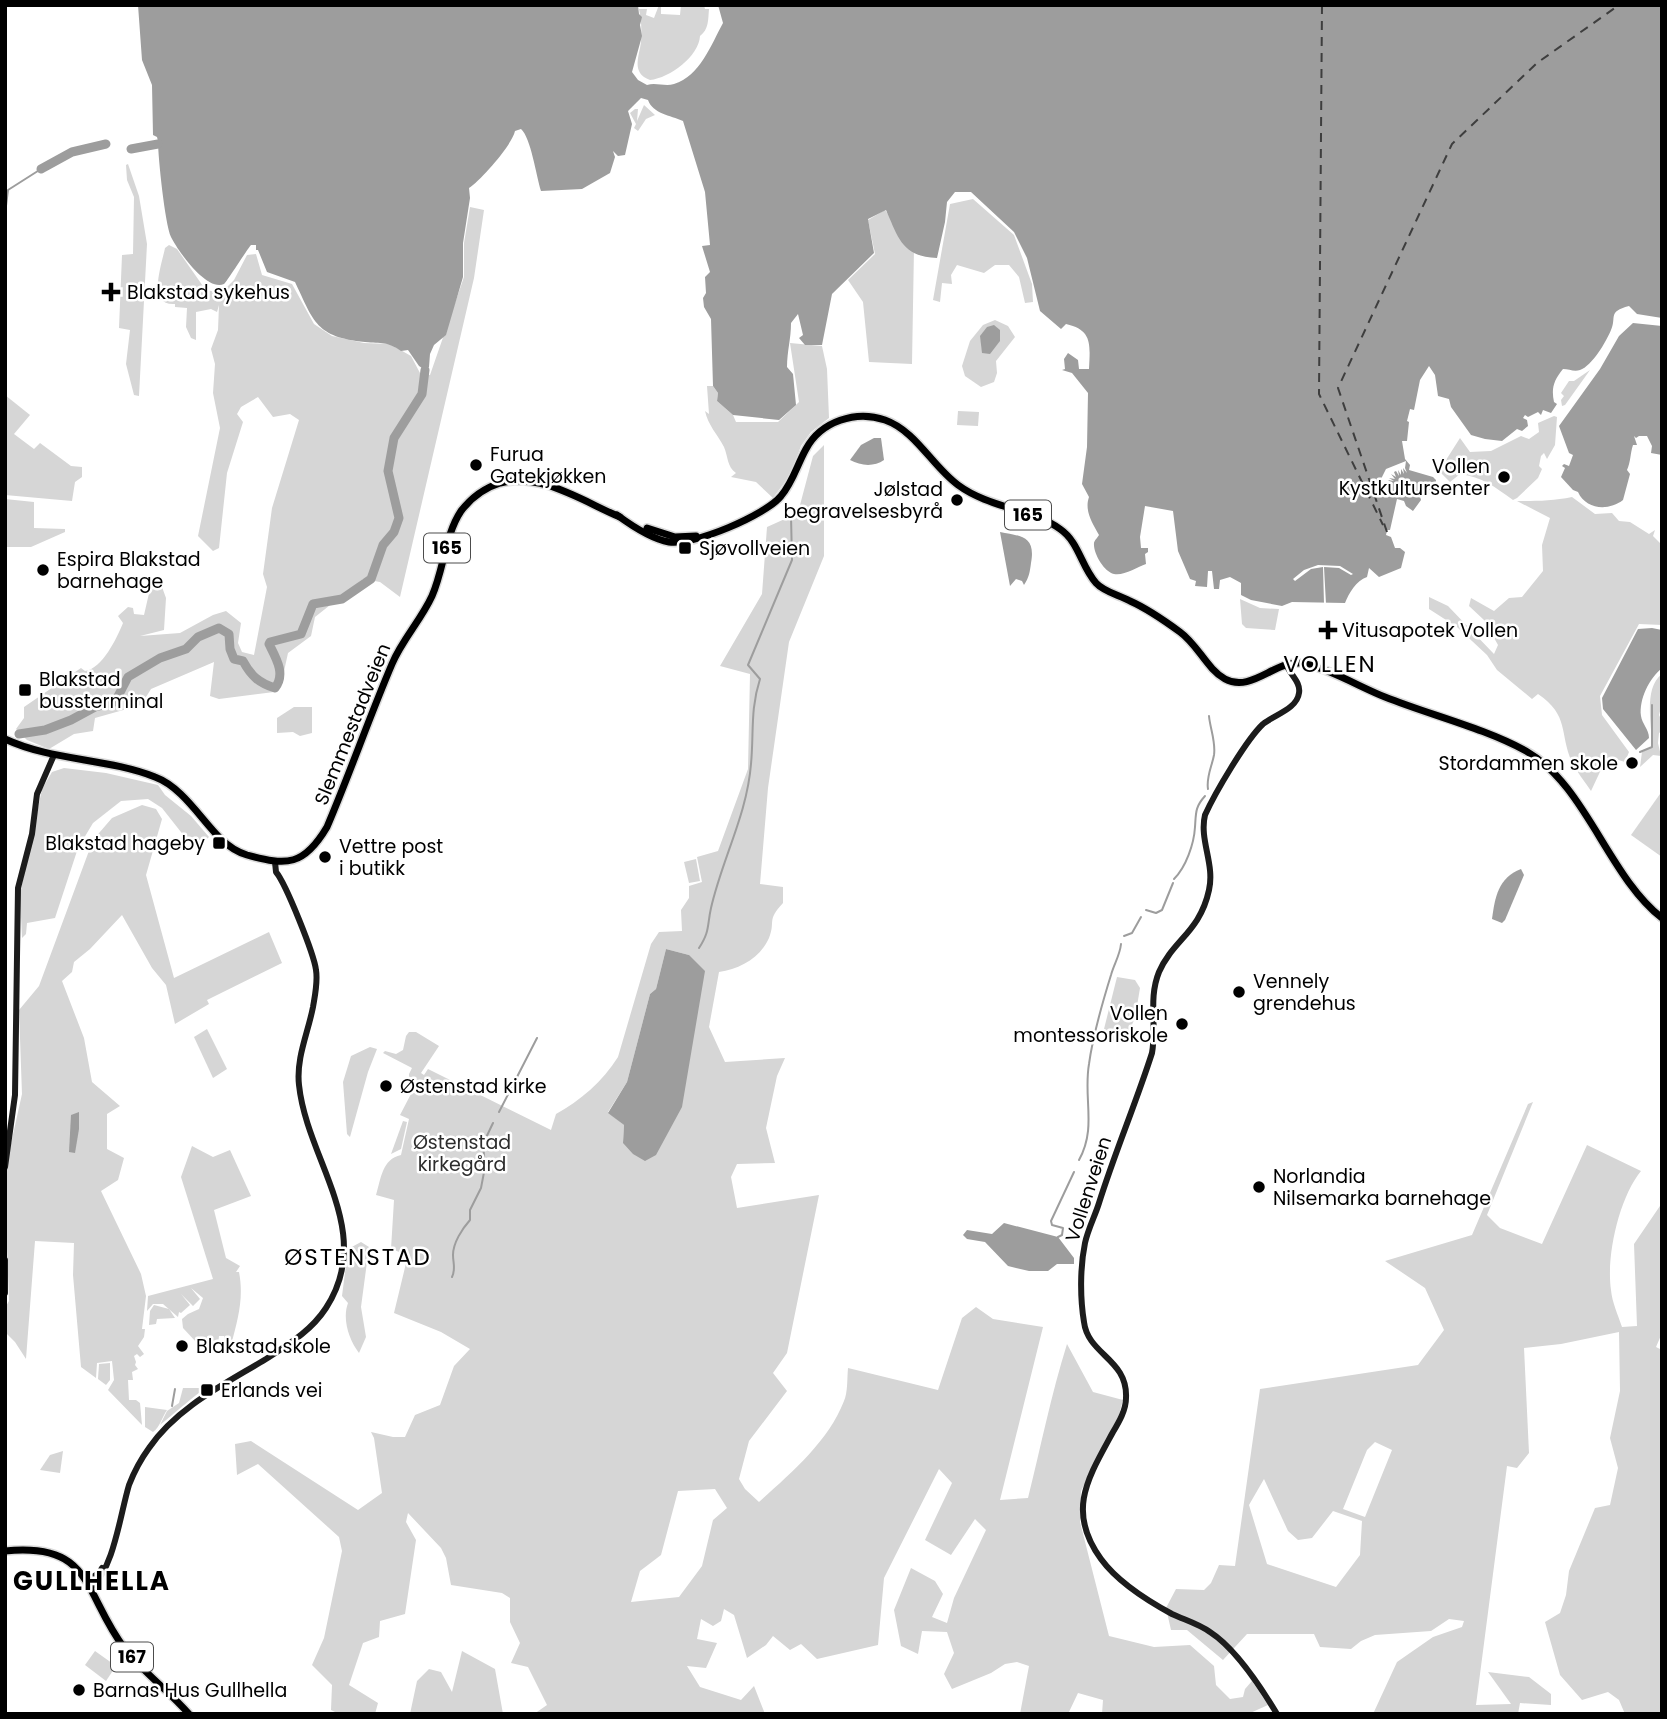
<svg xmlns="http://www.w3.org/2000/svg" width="1667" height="1719" font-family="Poppins,sans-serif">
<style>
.green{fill:#d6d6d6;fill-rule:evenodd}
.water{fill:#9d9d9d}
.pier{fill:#fff}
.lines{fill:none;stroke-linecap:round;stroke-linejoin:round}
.stream{stroke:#9d9d9d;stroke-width:2}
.river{stroke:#9d9d9d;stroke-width:9}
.ferry{stroke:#3e3e3e;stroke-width:2;stroke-dasharray:9 7;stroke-linecap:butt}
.primary-casing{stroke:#dbdbdb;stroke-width:10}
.secondary{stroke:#1c1c1c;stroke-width:6}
.primary{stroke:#000;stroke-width:7}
.poi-dot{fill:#000;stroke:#fff;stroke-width:2.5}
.labels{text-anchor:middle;stroke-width:5;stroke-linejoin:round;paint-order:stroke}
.shield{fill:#fff;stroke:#4c4c4c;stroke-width:2}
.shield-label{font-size:18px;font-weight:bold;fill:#000}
.poi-label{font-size:19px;fill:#000;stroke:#fff;text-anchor:start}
.street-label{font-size:19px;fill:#000;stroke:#fff}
.park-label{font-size:19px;fill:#2d2d2d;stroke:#fff}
.quarter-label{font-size:23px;letter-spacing:2px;fill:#000;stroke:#fff}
.district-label{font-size:26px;font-weight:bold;letter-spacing:2px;fill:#000;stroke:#fff}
</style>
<rect width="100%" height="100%" fill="#fff"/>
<!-- green -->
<g class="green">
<path d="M 659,5 L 661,5 L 661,14 L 680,15 L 681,5 L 704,5 L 705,9 L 709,9 C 708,20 709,29 700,36 C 699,56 670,78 650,80 C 631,73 639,57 641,42 C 642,30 641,19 639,9 L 647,9 L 646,15 L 654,18 Z"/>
<path d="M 644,105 L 655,115 L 646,119 L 638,131 L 634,128 L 636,124 L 630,113 L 635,109 L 638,109 L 637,121 Z"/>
<path d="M 128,164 L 139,196 L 147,244 L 139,396 L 134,395 L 126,364 L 130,330 L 119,328 L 122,255 L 133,254 L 134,197 L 127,180 L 126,165 Z"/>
<path d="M 973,199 L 1014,235 L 1032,284 L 1033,302 L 1025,303 L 1019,277 L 1009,265 L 995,265 L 984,273 L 957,265 L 951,275 L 952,284 L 942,283 L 940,302 L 933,300 L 950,204 Z"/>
<path d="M 470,207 L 484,210 L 474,278 L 400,597 L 380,582 L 363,579 L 315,617 L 311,636 L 288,653 L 281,685 L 274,692 L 219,699 L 210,696 L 214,662 L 151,689 L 141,705 L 95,718 L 93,731 L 74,734 L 49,749 L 27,740 L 16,729 L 24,718 L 24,707 L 81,668 L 85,671 C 102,669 117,638 123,623 L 118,616 L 128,607 L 133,608 L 134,614 L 144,615 L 150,589 L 162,587 L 166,598 L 164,630 L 140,636 L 180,633 L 213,615 L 226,611 L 241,623 L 238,643 L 242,652 L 254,655 L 267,587 L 263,574 L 272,508 L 299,420 L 290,414 L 273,417 L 258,397 L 241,407 L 237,414 L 243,422 L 227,473 L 219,548 L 213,551 L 198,536 L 220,428 L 213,393 L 215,364 L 211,349 L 218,330 L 219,305 L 217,312 L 211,309 L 196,312 L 196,340 L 191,338 L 186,327 L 187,308 L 175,307 L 175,304 C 146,306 162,264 165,248 L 169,245 L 177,249 L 205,289 L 220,294 L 234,280 L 247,255 L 256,254 L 262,275 L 292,284 L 314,324 L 332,336 L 364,343 L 390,344 L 411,356 L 420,373 L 430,375 L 464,277 L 464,243 Z"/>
<path d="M 885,210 L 914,248 L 912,364 L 869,362 L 863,302 L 848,280 L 875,254 L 868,220 Z"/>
<path d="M 995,320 L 1008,326 L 1015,337 L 996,361 L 997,373 L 994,382 L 981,387 L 965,376 L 962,366 L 970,341 L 983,325 Z"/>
<path d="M 790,343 L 822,346 L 827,369 L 829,418 L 811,432 L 801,446 L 790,475 L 773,498 L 756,482 L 731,477 L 736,473 C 727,467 728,456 724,447 C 717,434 708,425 705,411 L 709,414 L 707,386 L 713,386 L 718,393 L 717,401 L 733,415 L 736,422 L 778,422 L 799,402 Z"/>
<path d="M 1590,370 L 1565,405 L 1562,406 L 1561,400 L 1564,396 L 1561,393 L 1569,381 L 1574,381 Z"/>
<path d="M 5,395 L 30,415 L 14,434 L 34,449 L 40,443 L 71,466 L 82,467 L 82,477 L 75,482 L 72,501 L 5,495 Z"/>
<path d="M 958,411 L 979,412 L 978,426 L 957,425 Z"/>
<path d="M 1554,416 L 1557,417 L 1555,445 L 1547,459 L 1544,453 L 1541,456 L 1539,466 L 1542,469 L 1538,478 L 1517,498 L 1513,500 C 1495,487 1482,477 1460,474 L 1450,482 L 1439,471 L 1460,438 L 1470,452 L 1491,451 L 1521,436 L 1529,439 L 1539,432 L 1538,423 Z"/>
<path d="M 824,445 L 824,556 L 789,642 L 768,788 L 760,884 L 783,887 L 783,903 C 766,921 776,921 769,938 C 760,958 740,969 719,972 L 709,1027 L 725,1062 L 785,1058 L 777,1076 L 766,1128 L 775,1163 L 737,1164 L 731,1177 L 737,1208 L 819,1195 L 787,1353 L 773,1373 L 787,1391 L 749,1441 L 739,1479 L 745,1489 L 759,1502 C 791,1473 828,1442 844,1401 C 848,1392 847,1378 848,1368 L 938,1390 L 962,1318 L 976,1307 L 993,1319 L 1043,1327 L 1000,1500 L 1028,1498 C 1041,1446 1051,1395 1067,1344 L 1093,1392 L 1123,1400 L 1119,1415 L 1081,1491 L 1080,1522 L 1109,1636 L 1154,1647 L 1190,1645 L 1214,1666 L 1216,1685 L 1230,1699 L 1243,1697 L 1245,1689 L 1252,1681 L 1268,1705 L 1248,1714 L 1102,1714 L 1103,1700 L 1078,1693 L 1068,1714 L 1020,1714 L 1029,1666 L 1017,1662 L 1005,1664 L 991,1673 L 952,1689 L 944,1674 L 954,1653 L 947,1632 L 922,1631 L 918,1654 L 901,1646 L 894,1610 L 911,1568 L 935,1581 L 943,1594 L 932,1617 L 947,1623 L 954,1598 L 986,1530 L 975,1519 L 951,1555 L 925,1540 L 952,1483 L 939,1469 L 884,1578 L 878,1645 L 817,1659 L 801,1644 L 790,1650 L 773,1636 L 766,1645 L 747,1658 L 734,1615 L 724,1609 L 721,1621 L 713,1626 L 701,1619 L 697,1639 L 717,1643 L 706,1668 L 687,1666 L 700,1687 L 741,1700 L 754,1686 L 765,1714 L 534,1714 L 547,1705 L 528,1667 L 511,1663 L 520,1643 L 510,1622 L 510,1598 L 502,1593 L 451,1585 L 446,1558 L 441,1548 L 408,1513 L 406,1522 L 416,1540 L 405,1614 L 380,1621 L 379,1637 L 363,1643 L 349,1685 L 378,1703 L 375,1714 L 339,1714 L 331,1710 L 332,1685 L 312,1665 L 324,1638 L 342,1551 L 339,1537 L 258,1464 L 237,1475 L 235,1444 L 251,1441 L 358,1510 L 382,1493 L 374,1438 L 371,1432 L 393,1437 L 405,1437 L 415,1415 L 440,1405 L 454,1366 L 470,1349 L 441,1332 L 394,1313 L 408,1255 L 391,1249 L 394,1200 L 376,1195 C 381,1179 382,1159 401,1155 L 409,1119 L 400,1115 L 412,1092 L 417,1094 L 418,1091 L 409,1085 L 409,1074 L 412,1068 L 383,1053 L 385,1051 L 396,1054 L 403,1050 L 406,1036 L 409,1032 L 416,1032 L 439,1046 L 421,1073 L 424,1075 L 428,1069 L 551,1130 L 556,1114 C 580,1101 603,1081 618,1057 L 651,944 L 659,932 L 682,931 L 681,910 L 689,898 L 689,886 L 702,882 L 697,857 L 718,851 L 748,769 L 750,674 L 720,666 L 762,594 L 767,527 L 787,518 L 800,505 L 813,456 ZM 666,949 L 689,955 L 623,1143 L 624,1125 L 608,1112 L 627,1082 L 650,994 L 656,989 ZM 715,1489 L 727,1508 L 713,1520 L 702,1566 L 679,1597 L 631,1602 L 640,1571 L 661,1555 L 678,1491 Z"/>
<path d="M 1572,497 L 1595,514 L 1612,513 L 1619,521 L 1630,522 L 1649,534 L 1655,530 L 1653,536 L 1662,545 L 1662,625 L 1639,624 L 1600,696 L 1602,715 L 1629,752 L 1625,762 L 1612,758 L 1606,759 L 1591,791 C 1585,782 1577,772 1572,762 C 1559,733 1570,716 1538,694 L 1532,699 L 1497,670 L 1487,655 L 1457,627 L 1429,609 L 1429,597 L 1448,606 L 1494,654 L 1498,645 L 1484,620 L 1469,606 L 1471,598 L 1494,611 L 1509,598 L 1522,597 L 1543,571 L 1542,545 L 1550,518 L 1517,501 C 1536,501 1553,501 1572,497 Z"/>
<path d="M 5,499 L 34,502 L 34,528 L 65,529 L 65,532 L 31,547 L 5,547 Z"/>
<path d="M 1240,599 L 1260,608 L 1279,609 L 1275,630 L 1246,628 L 1242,624 Z"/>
<path d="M 1662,674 L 1662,704 L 1659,715 L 1662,721 L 1662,731 L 1659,733 L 1658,743 L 1661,756 L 1653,755 L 1640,767 L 1642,752 L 1652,747 C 1652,726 1643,688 1662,674 Z"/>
<path d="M 294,707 L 312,707 L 312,733 L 300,736 L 293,732 L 277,733 L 277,718 Z"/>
<path d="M 64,768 L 106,773 L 158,785 L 165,795 L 191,816 L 209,837 L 199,846 L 192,846 L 162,808 L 148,799 L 121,801 L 93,823 L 78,848 L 55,918 L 27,923 L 26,934 L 22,938 L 20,894 L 42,789 L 52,772 Z"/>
<path d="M 1660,794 L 1662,795 L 1662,857 L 1631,835 Z"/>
<path d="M 142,805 L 156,809 L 162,819 L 146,875 L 174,978 L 269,932 L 282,963 L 207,1000 L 209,1004 L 175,1024 L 166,985 L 152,968 L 122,915 L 90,949 L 74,962 L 72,972 L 62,981 L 84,1038 L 92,1082 L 120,1106 L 107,1114 L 107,1149 L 124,1158 L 118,1180 L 101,1191 L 141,1274 L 146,1296 L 142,1329 L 145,1329 L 144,1337 L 138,1346 L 144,1354 L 140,1357 L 137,1354 L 134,1356 L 136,1362 L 135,1365 L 138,1369 L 132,1372 L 133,1380 L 128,1380 L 129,1400 L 136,1400 L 140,1403 L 142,1425 L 108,1390 L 114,1380 L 112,1361 L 97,1363 L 96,1378 L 81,1367 L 73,1275 L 74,1243 L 35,1241 L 26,1359 L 15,1342 L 5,1332 L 5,1308 L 9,1301 L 5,1195 L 8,1157 L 22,1094 L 19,1010 L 39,986 L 93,840 L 112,818 Z"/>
<path d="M 696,859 L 700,881 L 689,883 L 684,862 Z"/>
<path d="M 1117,977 L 1135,980 L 1140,988 L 1135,1018 L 1123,1044 L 1107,1039 L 1104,1029 Z"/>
<path d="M 207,1029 L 227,1069 L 213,1078 L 194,1037 Z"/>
<path d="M 370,1047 L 377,1049 L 368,1072 L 350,1137 L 347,1134 L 343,1082 L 351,1056 Z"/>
<path d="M 1533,1102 L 1487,1215 L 1500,1228 L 1542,1244 L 1587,1145 L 1641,1171 C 1619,1198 1606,1256 1611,1290 C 1612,1302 1618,1315 1622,1327 L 1637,1326 L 1634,1244 L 1662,1203 L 1662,1317 L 1660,1321 L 1662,1333 L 1656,1347 L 1662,1350 L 1662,1714 L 1625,1714 L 1619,1700 L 1608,1692 L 1582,1700 L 1560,1675 L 1545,1622 L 1560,1613 L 1566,1595 L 1569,1571 L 1595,1508 L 1610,1505 L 1618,1468 L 1610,1438 L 1620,1391 L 1619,1332 L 1561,1344 L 1524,1348 L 1529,1453 L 1517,1468 L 1507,1466 L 1476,1705 L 1511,1704 L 1488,1672 L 1529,1677 L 1551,1694 L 1551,1705 L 1520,1703 L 1518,1714 L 1373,1714 L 1397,1662 L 1433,1637 L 1462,1627 L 1464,1621 L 1449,1619 L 1431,1631 L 1375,1635 L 1361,1641 L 1351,1649 L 1320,1647 L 1314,1634 L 1247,1634 L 1223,1660 L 1187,1630 L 1171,1630 L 1166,1608 L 1176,1589 L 1204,1590 L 1211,1583 L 1219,1565 L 1235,1566 L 1260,1389 L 1418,1365 L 1444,1330 L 1425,1288 L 1385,1261 L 1472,1235 L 1528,1104 ZM 1375,1442 L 1392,1450 L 1365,1517 L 1343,1509 L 1367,1450 ZM 1264,1479 L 1288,1531 L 1298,1540 L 1312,1538 L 1333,1511 L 1362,1521 L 1360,1555 L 1336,1587 L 1267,1564 L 1249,1505 Z"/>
<path d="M 403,1121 L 407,1122 L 401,1149 L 391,1154 Z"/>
<path d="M 192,1146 L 213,1157 L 230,1150 L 251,1196 L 214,1210 L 226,1258 L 240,1266 L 236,1272 L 239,1272 C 244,1298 238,1319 231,1345 L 225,1343 L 224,1336 L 219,1336 L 218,1344 L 197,1343 L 183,1328 L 182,1319 L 188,1314 L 199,1309 L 203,1298 L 191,1288 L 200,1299 L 193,1306 L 181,1294 L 190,1305 L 181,1313 L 179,1312 L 178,1317 L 163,1304 L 153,1304 L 147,1311 L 148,1296 L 213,1279 L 181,1177 Z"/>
<path d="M 361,1242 L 369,1247 L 361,1307 L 366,1337 L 359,1353 C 349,1340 342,1319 348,1303 L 342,1296 L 348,1249 Z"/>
<path d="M 154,1305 L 169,1309 L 175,1318 L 157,1319 L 156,1324 L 149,1325 L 150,1311 Z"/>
<path d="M 110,1363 L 110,1380 L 106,1385 L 98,1379 L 99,1364 Z"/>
<path d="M 207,1382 L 209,1386 C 202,1389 170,1417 160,1425 L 167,1411 L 179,1403 L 183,1388 L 199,1388 Z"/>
<path d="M 145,1407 L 167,1410 C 162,1417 160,1427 153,1432 L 145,1427 Z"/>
<path d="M 63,1451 L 60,1473 L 40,1470 L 50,1455 Z"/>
<path d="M 95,1651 L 116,1666 L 106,1681 L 85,1665 Z"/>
<path d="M 462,1651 L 495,1669 L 503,1714 L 410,1714 L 417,1681 L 429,1669 L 441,1672 L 452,1692 Z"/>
</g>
<!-- water -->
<g class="water">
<path d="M 138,5 L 638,5 L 639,14 L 642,17 L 640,25 L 642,36 L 632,72 L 638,80 L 647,85 C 656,82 665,87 674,84 C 700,76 711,45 723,23 L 718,5 L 1662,5 L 1662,318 L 1637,314 L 1629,306 C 1607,312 1617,317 1611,330 C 1606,342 1592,366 1580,370 C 1574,372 1569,369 1563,369 C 1554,380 1551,388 1554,402 L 1557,404 L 1551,413 L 1543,410 L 1541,415 L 1538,412 L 1528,417 L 1525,415 L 1523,418 L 1527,420 L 1528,426 L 1522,431 L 1517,429 L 1502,441 L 1485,439 L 1471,435 L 1451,407 L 1449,399 L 1438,396 L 1435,375 L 1429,366 L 1420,380 L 1414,410 L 1410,409 L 1407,421 L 1409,422 L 1407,441 L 1402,441 L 1405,459 L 1410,465 L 1409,470 L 1433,477 L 1436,480 L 1435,494 L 1419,493 L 1421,500 L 1413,511 L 1406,506 L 1404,501 L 1397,499 L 1390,530 L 1387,530 L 1386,535 L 1391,537 L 1395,548 L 1400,548 L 1405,552 L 1401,568 L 1379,577 L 1369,568 L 1367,577 C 1356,581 1349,593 1345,603 L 1292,602 L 1282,606 L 1251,600 L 1241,595 L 1241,583 L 1230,577 L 1220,580 L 1219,589 L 1214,589 L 1212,571 L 1208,571 L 1207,587 L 1195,586 L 1196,581 L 1190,579 L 1178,551 L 1173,511 L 1145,506 L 1140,537 L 1141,548 L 1148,548 L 1148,552 L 1145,554 L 1146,564 C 1137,567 1124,576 1114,574 C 1104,572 1093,553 1094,543 C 1094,541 1098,537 1099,535 C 1093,524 1084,511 1089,497 L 1082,484 L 1087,447 L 1088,393 L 1072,373 L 1062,370 L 1065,369 L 1064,359 L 1068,353 L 1078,360 L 1079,369 L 1089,369 C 1090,345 1093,330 1066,324 L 1061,329 L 1040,311 L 1027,258 L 1014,232 L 971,192 L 955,192 L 947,202 L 945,222 L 937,258 C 902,257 898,237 886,210 L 868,219 L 874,253 L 832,294 L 822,345 L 805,345 L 799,338 L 803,335 L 798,314 L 791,323 C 791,339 787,351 787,367 L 793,374 L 796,405 L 779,420 L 733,415 L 717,401 L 718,393 L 713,386 L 711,319 L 704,307 L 703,298 L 706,293 L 705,277 L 710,272 L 702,246 L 710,245 L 705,192 L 683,121 C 670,115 653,114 648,100 L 641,98 L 628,111 L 632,124 L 625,155 L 618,156 L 613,151 L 615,157 L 610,173 L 582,189 L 541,191 C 536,175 531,138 521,129 L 515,131 C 512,145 481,180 469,188 L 470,198 L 463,243 L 463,277 L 446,335 L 434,345 L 430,354 L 429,367 L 425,370 L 419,366 L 408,350 L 401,351 C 387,341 382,344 365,342 C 316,337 314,322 295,282 L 267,272 L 258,250 L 256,250 L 256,245 L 251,245 C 246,251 226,283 224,284 C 207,292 178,251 171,237 C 165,224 158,157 158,141 L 157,137 L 153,135 L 152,85 L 142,60 Z"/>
<path d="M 1633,323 L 1662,326 L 1662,455 L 1651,453 L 1652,446 L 1647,436 L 1639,436 L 1636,438 L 1634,436 L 1637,445 L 1633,445 C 1630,454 1631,461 1627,470 L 1630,474 L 1623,500 C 1609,511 1586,510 1578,492 L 1573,490 L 1561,477 L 1565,468 L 1562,466 L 1564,464 L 1569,466 L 1573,455 L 1569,453 L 1559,426 L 1600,369 L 1619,336 Z"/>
<path d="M 994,325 L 1000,330 L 1000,341 L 990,354 L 982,353 L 980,336 L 987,327 Z"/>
<path d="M 874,438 L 881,438 L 884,460 C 874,467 861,466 850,460 L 861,445 Z"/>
<path d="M 1000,532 C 1021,536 1036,536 1031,563 C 1030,571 1029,578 1024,585 L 1022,581 L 1016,579 L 1010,586 Z"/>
<path d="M 1652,628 L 1662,630 L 1662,668 C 1649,679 1639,699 1641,716 C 1642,724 1649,729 1649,738 L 1636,750 L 1603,709 L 1602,698 L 1638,629 Z"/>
<path d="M 1521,869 L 1524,875 L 1505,920 L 1502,923 L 1492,919 C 1495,897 1498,878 1521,869 Z"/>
<path d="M 666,949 L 689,955 L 705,971 L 682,1107 L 656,1155 L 645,1161 L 633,1154 L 623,1143 L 624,1125 L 608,1113 L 627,1082 L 650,994 L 656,989 Z"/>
<path d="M 79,1112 L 79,1129 L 75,1153 L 69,1152 L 71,1115 Z"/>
<path d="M 1004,1223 L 1058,1237 L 1074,1258 L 1074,1264 L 1057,1264 L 1048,1271 L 1029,1271 L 1008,1266 L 985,1242 L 967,1239 L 963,1235 L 967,1230 L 992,1234 Z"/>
</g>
<!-- pier -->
<g class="pier">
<path d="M 1406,461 L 1405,468 L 1407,473 L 1403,468 L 1404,474 L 1401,469 L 1401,475 L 1398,470 L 1399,476 L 1396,471 L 1394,472 L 1396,477 L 1391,474 L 1395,479 L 1389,478 L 1394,481 L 1388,480 L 1393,484 L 1386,483 L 1391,487 L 1386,484 L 1384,486 L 1389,489 L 1383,487 L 1388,491 L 1377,487 L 1386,469 Z"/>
<path d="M 1318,565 L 1340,566 L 1353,574 L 1351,575 L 1339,568 L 1324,567 L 1326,604 L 1324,604 L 1323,567 L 1311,569 L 1295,581 L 1293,579 L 1304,570 Z"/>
</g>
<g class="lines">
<!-- stream -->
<g class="stream">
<path d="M 5,214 L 8,190 L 41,169"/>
<path d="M 1640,752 L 1652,747 L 1652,705"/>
<path d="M 1208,789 C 1206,777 1212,766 1214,755 C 1216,742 1210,728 1209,716"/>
<path d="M 1174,879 C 1186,867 1194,844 1195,827 C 1196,813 1195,807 1205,796"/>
<path d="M 1146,910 L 1156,913 L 1162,910 L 1173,883"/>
<path d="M 1124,936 L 1132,933 L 1141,917"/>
<path d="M 699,948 C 710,931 707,926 711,908 C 722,859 747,815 751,764 C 754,733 750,710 760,679 L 748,665 L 792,560 L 791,516"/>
<path d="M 499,1112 L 537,1038"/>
<path d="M 1079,1160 C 1097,1128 1083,1098 1089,1064 C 1093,1034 1102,1004 1111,975 C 1114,964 1120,955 1121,944"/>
<path d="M 1058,1237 L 1062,1235 L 1063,1228 L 1052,1225 L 1051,1221 L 1074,1172"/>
<path d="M 452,1277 C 456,1269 453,1263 453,1255 C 453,1243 462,1229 470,1220 L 470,1210 L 481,1188 L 485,1167 L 483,1144 L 493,1123"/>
<path d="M 172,1406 L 175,1389"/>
</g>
<!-- river -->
<g class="river">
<path d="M 131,149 L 158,144"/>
<path d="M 41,169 L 72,152 L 106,144"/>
<path d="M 19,734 L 45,730 L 71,720 L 95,707 L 115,702 L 128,677 L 160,658 L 186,649 L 198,637 L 219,628 L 229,634 L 230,649 L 234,659 L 243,661 C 251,676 259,683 275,688 C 286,674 276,658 269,644 L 270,642 L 301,634 L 313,604 L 342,599 L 371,579 L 383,545 L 394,532 L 399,518 L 388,471 L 394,438 L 422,394 L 425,370"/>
</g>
<!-- ferry -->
<g class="ferry">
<path d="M 1322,5 L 1319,394 L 1383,525"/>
<path d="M 1387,532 L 1338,388 L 1452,144 L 1537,63 L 1619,5"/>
</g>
<!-- primary casing -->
<g class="primary-casing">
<g id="primary">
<path d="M 617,515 C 632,526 651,539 669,542 C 693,546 766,515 781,496 C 793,482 797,465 806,449 C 821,421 856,410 885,420 C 916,431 932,466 958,485 C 989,508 1032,509 1060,529 C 1079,542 1081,566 1096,583 C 1104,592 1119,595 1130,601 C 1148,609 1165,621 1180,632 C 1198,645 1207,669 1225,679 C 1251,693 1274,661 1300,663 C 1324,666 1362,688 1385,697 C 1430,715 1484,728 1526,751 C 1586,785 1608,876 1662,918"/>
<path d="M 647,528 L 675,537 L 696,536"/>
<path d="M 5,739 C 52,761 107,758 155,777 C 182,787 200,818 220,838 C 228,846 237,852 247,855 C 287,866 304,866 327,827 C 350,773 369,718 392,664 C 402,640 421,620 432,596 C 444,569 445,535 461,511 C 471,498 484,488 500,483 C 541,472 584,502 620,517"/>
<path d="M 5,1551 C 94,1542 83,1594 125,1649 C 144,1673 169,1691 189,1714"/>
</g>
</g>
<!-- secondary -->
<g class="secondary">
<path d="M 5,1167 L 15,1095 L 18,888 L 32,834 L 37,794 L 54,755"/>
<path d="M 5,1260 L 5,1293"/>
<path d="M 86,1581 L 99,1573 L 102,1568"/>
<path d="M 91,1588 C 114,1568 120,1515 129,1485 C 134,1472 141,1459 149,1448 C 177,1407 225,1384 266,1359 C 289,1344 311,1331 326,1308 C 376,1231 307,1161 299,1085 C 296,1058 308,1033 313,1007 C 315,995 318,982 316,970 C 314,954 286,884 276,872 L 275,862"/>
<path d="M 1277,1714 C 1262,1689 1235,1648 1210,1632 C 1199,1624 1185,1620 1172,1614 C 1148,1601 1117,1581 1101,1559 C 1066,1511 1088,1478 1113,1432 C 1119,1422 1126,1410 1126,1398 C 1128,1359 1088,1355 1084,1322 C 1080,1298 1080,1267 1085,1243 C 1088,1229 1095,1216 1099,1203 C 1115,1152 1136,1103 1152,1053 C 1157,1025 1148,999 1159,972 C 1173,940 1200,932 1209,890 C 1215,864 1199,840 1205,815 C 1215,793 1246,740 1263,724 C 1274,715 1297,709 1299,693 C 1301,682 1290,675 1286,664"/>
</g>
<!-- primary -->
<use href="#primary" class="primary"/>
</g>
<!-- markers -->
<g class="poi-dot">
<path d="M107.5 281.5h7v7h7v7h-7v7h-7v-7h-7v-7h7z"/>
<circle cx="476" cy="465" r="7"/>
<circle cx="1504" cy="477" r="7"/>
<circle cx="957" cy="500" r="7"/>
<rect x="678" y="541" width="14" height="14" rx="3.5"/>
<circle cx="43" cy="570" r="7"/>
<path d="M1324.5 619.5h7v7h7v7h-7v7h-7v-7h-7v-7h7z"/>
<rect x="18" y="683" width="14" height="14" rx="3.5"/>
<circle cx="1632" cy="763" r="7"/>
<rect x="212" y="836" width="14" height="14" rx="3.5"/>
<circle cx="325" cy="857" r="7"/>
<circle cx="1239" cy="992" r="7"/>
<circle cx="1182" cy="1024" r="7"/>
<circle cx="386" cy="1086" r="7"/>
<circle cx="1259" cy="1187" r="7"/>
<circle cx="182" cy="1346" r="7"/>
<rect x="200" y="1383" width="14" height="14" rx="3.5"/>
<circle cx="79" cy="1690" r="7"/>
</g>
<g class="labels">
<!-- shield labels -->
<g class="shield">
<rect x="1005" y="500.5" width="46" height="29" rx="5"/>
<rect x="424" y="533.5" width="46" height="29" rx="5"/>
<rect x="111" y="1642.5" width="42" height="29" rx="5"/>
</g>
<g class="shield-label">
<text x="1028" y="521">165</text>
<text x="447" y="554">165</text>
<text x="132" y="1663">167</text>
</g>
<!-- poi labels -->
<g class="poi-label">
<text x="127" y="299">Blakstad sykehus</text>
<text x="490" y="461">Furua<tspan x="490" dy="22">Gatekjøkken</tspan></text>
<text x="1490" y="473" text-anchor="end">Vollen<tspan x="1490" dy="22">Kystkultursenter</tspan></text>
<text x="943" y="496" text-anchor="end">Jølstad<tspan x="943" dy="22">begravelsesbyrå</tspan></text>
<text x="699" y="555">Sjøvollveien</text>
<text x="57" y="566">Espira Blakstad<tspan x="57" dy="22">barnehage</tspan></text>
<text x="1342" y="637">Vitusapotek Vollen</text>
<text x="39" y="686">Blakstad<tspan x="39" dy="22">bussterminal</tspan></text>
<text x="1618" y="770" text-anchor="end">Stordammen skole</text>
<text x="205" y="850" text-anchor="end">Blakstad hageby</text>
<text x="339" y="853">Vettre post<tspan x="339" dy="22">i butikk</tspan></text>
<text x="1253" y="988">Vennely<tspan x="1253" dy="22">grendehus</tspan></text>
<text x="1168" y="1020" text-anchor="end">Vollen<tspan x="1168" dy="22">montessoriskole</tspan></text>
<text x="400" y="1093">Østenstad kirke</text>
<text x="1273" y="1183">Norlandia<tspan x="1273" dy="22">Nilsemarka barnehage</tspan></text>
<text x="196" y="1353">Blakstad skole</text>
<text x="221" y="1397">Erlands vei</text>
<text x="93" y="1697">Barnas Hus Gullhella</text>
</g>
<!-- street labels -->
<g class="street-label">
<text transform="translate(352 724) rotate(-68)" y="7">Slemmestadveien</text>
<text transform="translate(1088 1189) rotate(-72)" y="7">Vollenveien</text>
</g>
<!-- park labels -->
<g class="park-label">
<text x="462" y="1149">Østenstad<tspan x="462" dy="22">kirkegård</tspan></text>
</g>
<!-- quarter labels -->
<g class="quarter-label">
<text x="1330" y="672">VOLLEN</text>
<text x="358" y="1265">ØSTENSTAD</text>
</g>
<!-- district labels -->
<g class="district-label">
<text x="92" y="1590">GULLHELLA</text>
</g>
</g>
<!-- border -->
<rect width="1667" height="1719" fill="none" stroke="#000000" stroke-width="14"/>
</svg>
